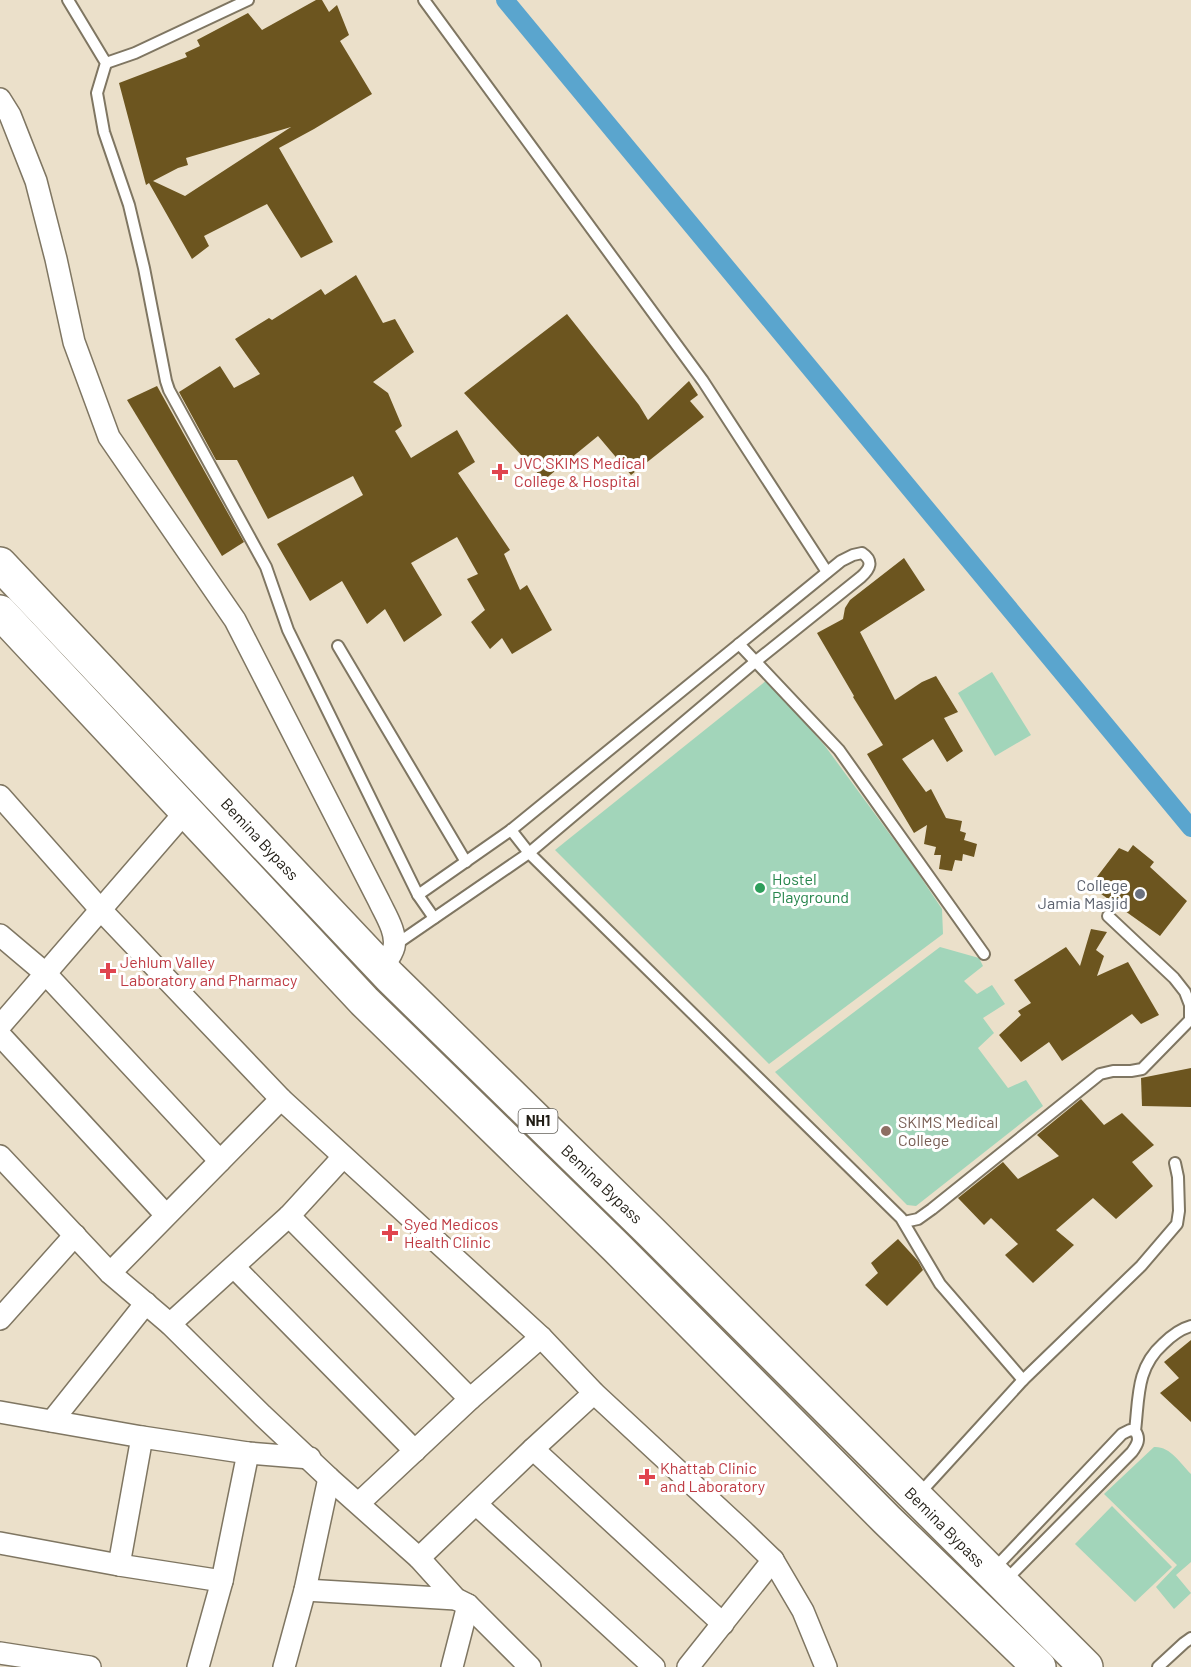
<svg xmlns="http://www.w3.org/2000/svg" width="1191" height="1667" font-family="Barlow,sans-serif">
<style>
.green{fill:#a2d5ba}
.lines{fill:none;stroke-linecap:round;stroke-linejoin:round}
.canal{stroke:#5aa5ce;stroke-width:18}
.building{fill:#6c551f;fill-rule:evenodd}
.service-casing{stroke:#7f7662;stroke-width:14}
.minor-casing{stroke:#7f7662;stroke-width:24}
.trunk-casing{stroke:#7f7662;stroke-width:36}
.service{stroke:#fff;stroke-width:10}
.minor{stroke:#fff;stroke-width:21}
.trunk{stroke:#fff;stroke-width:33}
.health-dot{fill:#e0444e;stroke:#fff;stroke-width:2}
.leisure-dot{fill:#2e9e5b;stroke:#fff;stroke-width:2}
.worship-dot{fill:#6b7280;stroke:#fff;stroke-width:2}
.education-dot{fill:#8d6e63;stroke:#fff;stroke-width:2}
.labels{text-anchor:middle;stroke-width:6;stroke-linejoin:round;paint-order:stroke}
.shield{fill:#fff;stroke:#64615b;stroke-width:1.5}
.shield-label{font-size:15px;font-weight:bold;fill:#211d15}
.health-label{font-size:16px;fill:#be3a42;stroke:#fff;text-anchor:start}
.street-label{font-size:16px;fill:#211d15;stroke:#fff}
.leisure-label{font-size:16px;fill:#27864d;stroke:#fff;text-anchor:start}
.worship-label{font-size:16px;fill:#5b616d;stroke:#fff;text-anchor:end}
.education-label{font-size:16px;fill:#785e54;stroke:#fff;text-anchor:start}
</style>
<rect width="100%" height="100%" fill="#ebe0ca"/>
<!-- green -->
<g class="green">
<path d="M 992,672 L 1031,735 L 995,756 L 958,693 Z"/>
<path d="M 767,680 L 825,746 L 914,867 L 942,909 L 943,934 L 769,1064 L 555,850 Z"/>
<path d="M 940,947 L 979,958 L 983,966 L 964,981 L 977,994 L 992,985 L 1005,1004 L 983,1018 L 994,1033 L 978,1048 L 1008,1088 L 1026,1080 L 1043,1106 L 916,1206 L 907,1205 L 775,1072 Z"/>
<path d="M 1154,1447 C 1170,1446 1180,1463 1191,1474 L 1191,1562 L 1176,1575 L 1191,1593 L 1174,1609 L 1156,1587 L 1177,1565 L 1104,1494 Z"/>
<path d="M 1112,1506 L 1172,1567 L 1135,1602 L 1075,1544 Z"/>
</g>
<g class="lines">
<!-- canal -->
<path class="canal" d="M 505,0 L 1191,828"/>
</g>
<!-- building -->
<g class="building">
<path d="M 316,0 L 322,0 L 329,12 L 337,5 L 349,35 L 340,41 L 372,94 L 314,129 L 279,148 L 333,242 L 301,258 L 267,204 L 204,236 L 209,246 L 192,259 L 149,183 L 146,185 L 119,83 L 187,57 L 185,53 L 200,46 L 197,40 L 248,13 L 262,30 ZM 291,127 L 185,196 L 153,181 L 178,168 L 188,165 L 186,158 Z"/>
<path d="M 356,275 L 383,323 L 395,319 L 414,352 L 373,382 L 388,393 L 402,426 L 395,431 L 411,458 L 457,430 L 475,462 L 458,473 L 510,550 L 504,554 L 520,590 L 527,585 L 552,630 L 512,654 L 502,638 L 490,649 L 471,622 L 485,610 L 467,579 L 478,574 L 457,537 L 411,563 L 442,615 L 404,642 L 385,609 L 367,624 L 342,581 L 310,601 L 277,544 L 363,495 L 353,476 L 268,519 L 237,460 L 216,460 L 179,392 L 220,366 L 234,388 L 260,374 L 235,339 L 269,318 L 272,320 L 321,289 L 325,295 Z"/>
<path d="M 567,314 L 639,405 L 648,420 L 689,381 L 698,395 L 690,401 L 704,417 L 631,475 L 598,436 L 544,480 L 464,393 Z"/>
<path d="M 157,386 L 244,542 L 222,556 L 127,400 Z"/>
<path d="M 904,558 L 925,590 L 860,632 L 895,700 L 922,682 L 936,676 L 958,712 L 944,718 L 963,751 L 947,762 L 933,739 L 902,759 L 926,792 L 931,789 L 946,818 L 962,821 L 960,831 L 966,833 L 964,840 L 977,844 L 974,857 L 963,854 L 962,861 L 955,860 L 952,871 L 939,869 L 941,855 L 934,855 L 936,847 L 924,844 L 927,825 L 914,833 L 867,754 L 883,745 L 853,697 L 854,696 L 817,633 L 843,619 L 845,608 L 850,600 Z"/>
<path d="M 1133,845 L 1154,862 L 1150,867 L 1187,901 L 1160,936 L 1090,886 L 1119,848 L 1128,852 Z"/>
<path d="M 1091,929 L 1107,932 L 1096,950 L 1104,956 L 1097,976 L 1128,962 L 1159,1015 L 1141,1024 L 1132,1014 L 1062,1061 L 1049,1042 L 1021,1062 L 999,1035 L 1021,1015 L 1018,1011 L 1031,1003 L 1014,980 L 1066,947 L 1080,966 Z"/>
<path d="M 1191,1068 L 1191,1107 L 1142,1106 L 1141,1078 Z"/>
<path d="M 1081,1099 L 1104,1125 L 1122,1113 L 1154,1145 L 1132,1162 L 1153,1186 L 1116,1219 L 1093,1198 L 1056,1230 L 1074,1245 L 1033,1283 L 1005,1255 L 1018,1244 L 991,1218 L 984,1225 L 958,1198 L 1003,1162 L 1018,1179 L 1059,1156 L 1037,1135 Z"/>
<path d="M 898,1239 L 918,1261 L 923,1270 L 887,1306 L 865,1285 L 878,1273 L 871,1263 Z"/>
<path d="M 1191,1340 L 1191,1422 L 1160,1393 L 1179,1378 L 1164,1362 Z"/>
</g>
<g class="lines">
<!-- service casing -->
<g class="service-casing">
<g id="service">
<path d="M 68,0 L 106,63 L 97,93 L 104,132 L 129,205 L 144,268 L 166,381 L 169,390 L 266,567 L 288,630 L 418,895 L 434,918"/>
<path d="M 424,0 L 703,381 L 827,572"/>
<path d="M 106,63 L 135,53 L 248,0"/>
<path d="M 739,644 L 839,750 L 984,954"/>
<path d="M 338,646 L 466,862"/>
<path d="M 511,830 L 529,853 L 901,1218 L 940,1284 L 1023,1380"/>
<path d="M 395,945 L 529,853 L 755,662 L 861,577 C 870,569 874,561 862,553 L 853,555 L 841,561 L 511,830 L 418,895"/>
<path d="M 904,1222 L 918,1219 L 932,1209 L 1100,1074 L 1113,1071 L 1131,1071 L 1142,1069 L 1190,1020 L 1190,1005 L 1185,992 L 1174,978 L 1108,916"/>
<path d="M 1135,1431 C 1139,1398 1136,1368 1163,1344 C 1171,1336 1180,1329 1191,1326"/>
<path d="M 919,1494 L 1023,1380 L 1141,1266 L 1177,1224 L 1179,1211 L 1178,1177 L 1175,1163"/>
<path d="M 993,1570 L 1122,1434 L 1130,1430 L 1135,1431 C 1141,1439 1137,1445 1132,1452 L 1004,1582"/>
<path d="M 1158,1667 L 1184,1643 L 1191,1638"/>
</g>
</g>
<!-- minor casing -->
<g class="minor-casing">
<g id="minor">
<path d="M 0,99 L 10,115 L 36,181 L 56,259 L 74,342 L 109,437 L 235,620 L 379,901 C 385,914 397,932 394,947 C 392,955 386,962 382,968"/>
<path d="M 0,796 L 100,909 L 281,1099 L 541,1337 L 594,1393 L 743,1531 L 773,1560 L 803,1611 L 826,1667"/>
<path d="M 0,935 L 45,973 L 220,1161"/>
<path d="M 0,1026 L 186,811"/>
<path d="M 0,1035 L 166,1215"/>
<path d="M 0,1156 L 110,1273 L 170,1324 L 262,1415 L 329,1478 L 419,1558 L 456,1599 L 468,1605 L 530,1667"/>
<path d="M 289,1216 L 470,1399"/>
<path d="M 234,1267 L 415,1451"/>
<path d="M 110,1273 L 281,1099"/>
<path d="M 0,1319 L 75,1235"/>
<path d="M 170,1324 L 289,1216 L 343,1157"/>
<path d="M 0,1412 L 142,1437 L 248,1453 L 310,1458"/>
<path d="M 52,1421 L 146,1303"/>
<path d="M 533,1449 L 723,1624"/>
<path d="M 359,1503 L 470,1399 L 541,1337"/>
<path d="M 476,1504 L 654,1667"/>
<path d="M 0,1543 L 119,1565 L 222,1581"/>
<path d="M 419,1558 L 533,1449 L 594,1393"/>
<path d="M 119,1565 L 142,1437"/>
<path d="M 305,1590 L 456,1599"/>
<path d="M 0,1653 L 90,1667"/>
<path d="M 198,1667 L 222,1581 L 248,1453"/>
<path d="M 284,1667 L 305,1590 L 329,1478"/>
<path d="M 452,1667 L 468,1605"/>
<path d="M 688,1667 L 773,1560"/>
</g>
</g>
<!-- trunk casing -->
<g class="trunk-casing">
<g id="trunk">
<path d="M 0,564 L 390,977 L 651,1232 L 1086,1667"/>
<path d="M 0,612 L 364,1001 L 616,1247 L 887,1520 L 1039,1667"/>
</g>
</g>
<!-- service -->
<use href="#service" class="service"/>
<!-- minor -->
<use href="#minor" class="minor"/>
<!-- trunk -->
<use href="#trunk" class="trunk"/>
</g>
<!-- markers -->
<g class="health-dot">
<path d="M497 463h6v6h6v6h-6v6h-6v-6h-6v-6h6z"/>
<path d="M105 962h6v6h6v6h-6v6h-6v-6h-6v-6h6z"/>
<path d="M387 1224h6v6h6v6h-6v6h-6v-6h-6v-6h6z"/>
<path d="M644 1468h6v6h6v6h-6v6h-6v-6h-6v-6h6z"/>
</g>
<circle class="leisure-dot" cx="760" cy="888" r="6"/>
<circle class="worship-dot" cx="1140" cy="894" r="6"/>
<circle class="education-dot" cx="886" cy="1131" r="6"/>
<g class="labels">
<!-- shield labels -->
<rect class="shield" x="518.5" y="1109" width="39" height="24" rx="4.5"/>
<g class="shield-label">
<text x="538" y="1126">NH1</text>
</g>
<!-- health labels -->
<g class="health-label">
<text x="514" y="469">JVC SKIMS Medical<tspan x="514" dy="18">College &amp; Hospital</tspan></text>
<text x="120" y="968">Jehlum Valley<tspan x="120" dy="18">Laboratory and Pharmacy</tspan></text>
<text x="404" y="1230">Syed Medicos<tspan x="404" dy="18">Health Clinic</tspan></text>
<text x="660" y="1474">Khattab Clinic<tspan x="660" dy="18">and Laboratory</tspan></text>
</g>
<!-- street labels -->
<g class="street-label">
<text transform="translate(260 839) rotate(47)" y="6">Bemina Bypass</text>
<text transform="translate(602 1184) rotate(44)" y="6">Bemina Bypass</text>
<text transform="translate(945 1527) rotate(45)" y="6">Bemina Bypass</text>
</g>
<!-- leisure labels -->
<g class="leisure-label">
<text x="772" y="885">Hostel<tspan x="772" dy="18">Playground</tspan></text>
</g>
<!-- worship labels -->
<g class="worship-label">
<text x="1128" y="891">College<tspan x="1128" dy="18">Jamia Masjid</tspan></text>
</g>
<!-- education labels -->
<g class="education-label">
<text x="898" y="1128">SKIMS Medical<tspan x="898" dy="18">College</tspan></text>
</g>
</g>
</svg>
